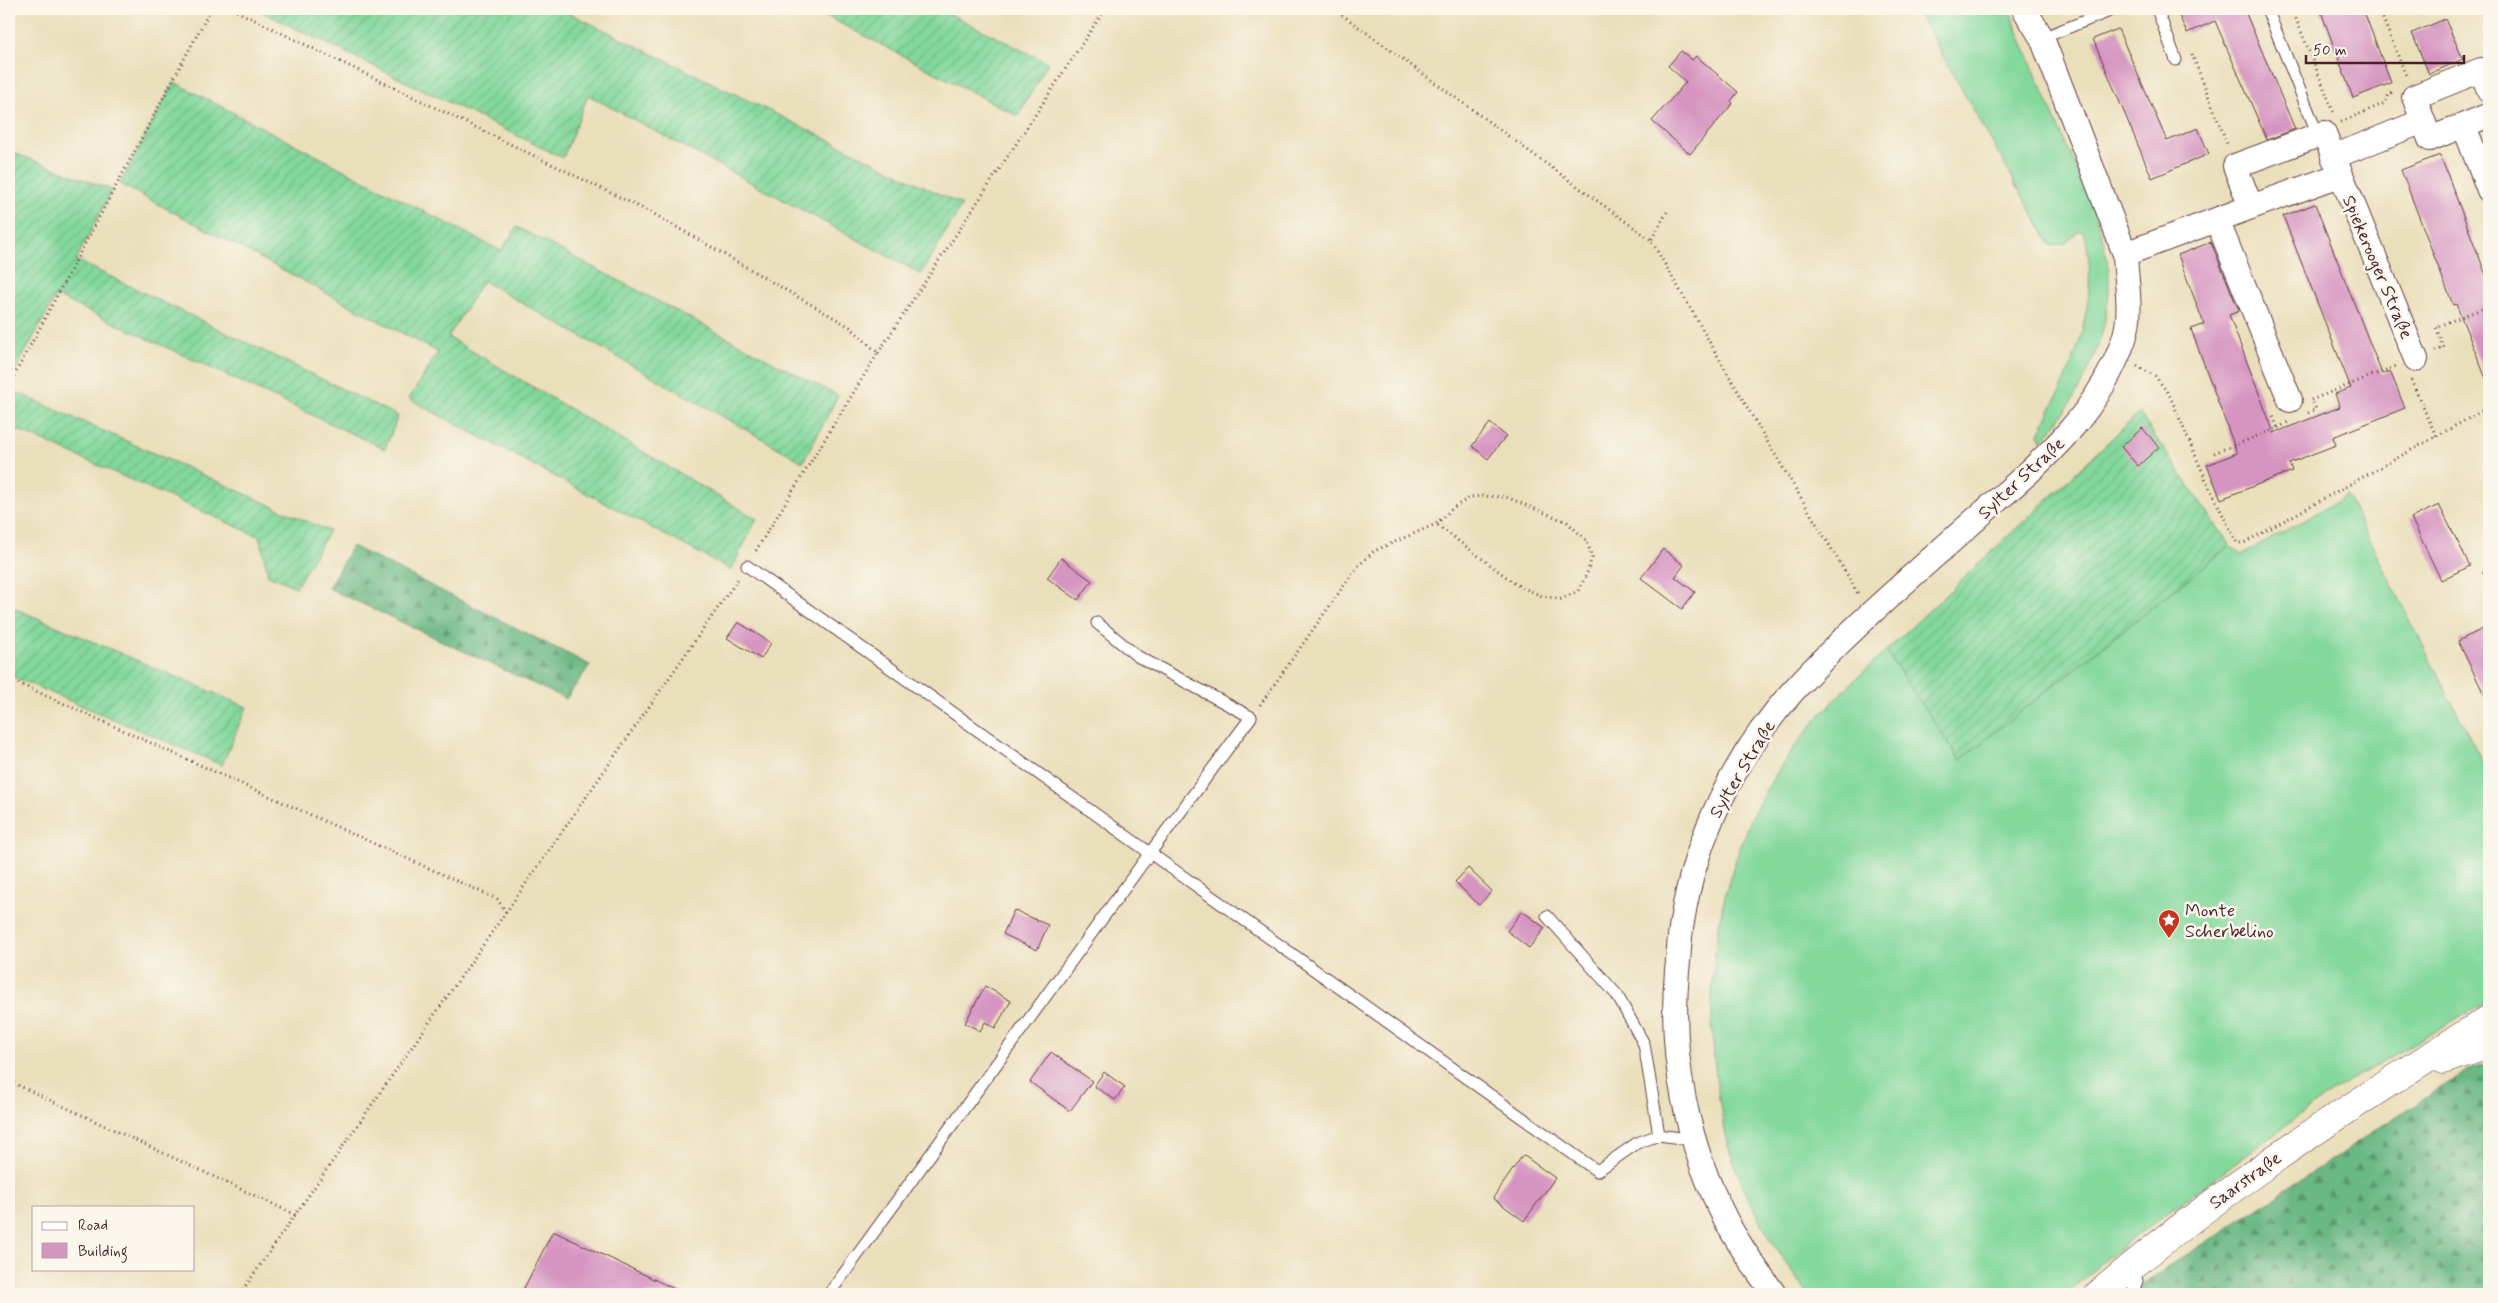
<svg xmlns="http://www.w3.org/2000/svg" width="2498" height="1303" font-family="Mynerve,sans-serif">
<style>
.grass{fill:#83d89c;stroke:#667c64}
.forest{fill:url(#forest-firs);stroke:#5a6c58}
.garden{fill:url(#garden-furrows);stroke:#667c64}
.building{fill:#d695c1}
.lines{fill:none;stroke-linecap:round;stroke-linejoin:round}
.lane-casing{stroke:#623c41;stroke-width:13}
.street-casing{stroke:#623c41;stroke-width:26}
.secondary-casing{stroke:#623c41;stroke-width:29}
.path{stroke:#623c41;stroke-width:3;stroke-dasharray:1 4;stroke-linecap:butt}
.lane{stroke:#fff;stroke-width:11}
.street{stroke:#fff;stroke-width:24}
.secondary{stroke:#fff;stroke-width:28}
.labels{text-anchor:middle;stroke-width:5;stroke-linejoin:round;paint-order:stroke}
.street-label{font-size:18px;fill:#4a1f2b;stroke:#fbf7ec}
.poi-label{font-size:18px;fill:#4a1f2b;stroke:#fbf7ec;text-anchor:start}
</style>
<defs>
<pattern id="forest-firs" width="22" height="20" patternUnits="userSpaceOnUse" patternTransform="scale(1.25)"><rect width="22" height="20" fill="#6ab884"/><path d="M5 1l3.5 6h-7zM16 11l3.5 6h-7z" fill="#59956c"/></pattern>
<pattern id="garden-furrows" width="10" height="10" patternUnits="userSpaceOnUse" patternTransform="scale(1.25)"><rect width="10" height="10" fill="#83d89c"/><path d="M-1 1l2-2M0 10L10 0M9 11l2-2" fill="none" stroke="#73b987"/></pattern>
</defs>
<rect width="100%" height="100%" fill="#fbf7ec"/>
<filter id="ink" filterUnits="userSpaceOnUse"><feTurbulence type="fractalNoise" baseFrequency=".02" numOctaves="2"/><feDisplacementMap in="SourceGraphic" scale="10" xChannelSelector="R" yChannelSelector="G"/><feConvolveMatrix kernelMatrix="1 2 1 2 8 2 1 2 1" color-interpolation-filters="sRGB"/></filter>
<filter id="wash" filterUnits="userSpaceOnUse"><feTurbulence type="fractalNoise" baseFrequency=".0096" numOctaves="4" result="noise"/><feDisplacementMap in="SourceGraphic" scale="20" xChannelSelector="R" yChannelSelector="G"/><feGaussianBlur stdDeviation="1.12" result="paint"/><feColorMatrix in="noise" values="0 0 0 0 0 0 0 0 0 0 0 0 0 0 0 0 0 1.4 0 .05"/><feComposite in="paint" operator="in"/></filter>
<g filter="url(#wash)">
<rect width="100%" height="100%" fill="#eadfbb"/>
<!-- grass -->
<g class="grass">
<path d="M 1916,9 L 2009,9 C 2028,58 2050,107 2071,156 C 2086,189 2101,223 2107,260 C 2118,320 2083,397 2042,440 L 2039,434 C 2047,415 2058,397 2066,378 C 2085,335 2097,277 2084,232 L 2079,231 L 2066,243 L 2051,246 Z"/>
<path d="M 2347,496 L 2489,775 L 2489,1001 L 2335,1089 L 2113,1253 L 2067,1294 L 1808,1294 C 1778,1256 1740,1192 1728,1144 C 1705,1045 1704,939 1742,843 C 1747,831 1750,819 1756,808 C 1775,773 1799,738 1826,709 C 1845,688 1866,670 1886,651 L 1960,760 L 2230,545 L 2242,555 Z"/>
</g>
<!-- forest -->
<g class="forest">
<path d="M 352,546 L 590,665 L 566,699 L 328,588 Z"/>
<path d="M 2489,1063 L 2489,1294 L 2127,1294 L 2467,1071 Z"/>
</g>
<!-- garden -->
<g class="garden">
<path d="M 256,9 L 561,9 L 962,205 L 921,274 L 588,95 L 563,158 Z"/>
<path d="M 813,9 L 940,9 L 1048,63 L 1018,116 Z"/>
<path d="M 174,82 L 501,251 L 517,227 L 838,396 L 803,462 L 483,281 L 448,337 L 757,519 L 731,570 L 409,399 L 438,352 L 120,184 Z"/>
<path d="M 9,151 L 112,190 L 76,260 L 398,416 L 385,449 L 56,296 L 9,382 Z"/>
<path d="M 9,389 L 329,531 L 296,587 L 268,575 L 260,537 L 9,426 Z"/>
<path d="M 2139,413 L 2230,545 L 1960,760 L 1886,651 Z"/>
<path d="M 9,606 L 247,707 L 222,765 L 9,675 Z"/>
</g>
<g id="blocks">
<!-- building -->
<g class="building">
<path d="M 2176,9 L 2244,9 L 2295,129 L 2267,140 L 2215,21 L 2187,33 Z"/>
<path d="M 2320,9 L 2363,9 L 2391,83 L 2353,98 Z"/>
<path d="M 2445,19 L 2463,59 L 2429,74 L 2412,33 Z"/>
<path d="M 2118,29 L 2167,141 L 2198,128 L 2209,154 L 2152,178 L 2093,39 Z"/>
<path d="M 1681,51 L 1692,60 L 1696,56 L 1738,92 L 1731,101 L 1733,103 L 1690,154 L 1652,121 L 1686,82 L 1668,66 Z"/>
<path d="M 2440,155 L 2489,283 L 2489,386 L 2456,304 L 2453,305 L 2401,170 Z"/>
<path d="M 2315,204 L 2382,374 L 2390,371 L 2405,408 L 2333,437 L 2336,445 L 2289,463 L 2292,471 L 2221,499 L 2207,465 L 2237,453 L 2191,329 L 2204,324 L 2178,255 L 2211,242 L 2239,311 L 2229,315 L 2274,433 L 2340,407 L 2335,394 L 2351,388 L 2283,216 Z"/>
<path d="M 1490,423 L 1506,436 L 1488,459 L 1472,446 Z"/>
<path d="M 2142,428 L 2159,447 L 2138,466 L 2121,447 Z"/>
<path d="M 2439,505 L 2470,566 L 2441,580 L 2411,518 Z"/>
<path d="M 1663,549 L 1684,565 L 1675,577 L 1695,592 L 1682,609 L 1641,578 Z"/>
<path d="M 1061,558 L 1092,581 L 1078,600 L 1047,578 Z"/>
<path d="M 738,622 L 771,643 L 761,659 L 727,638 Z"/>
<path d="M 2489,626 L 2489,704 L 2458,641 Z"/>
<path d="M 1468,868 L 1492,891 L 1479,905 L 1455,882 Z"/>
<path d="M 1014,910 L 1048,925 L 1037,950 L 1003,934 Z"/>
<path d="M 1522,911 L 1545,928 L 1529,948 L 1507,931 Z"/>
<path d="M 985,986 L 1011,1001 L 995,1028 L 985,1022 L 980,1031 L 965,1023 Z"/>
<path d="M 1051,1052 L 1092,1081 L 1070,1111 L 1030,1082 Z"/>
<path d="M 1104,1072 L 1125,1087 L 1115,1100 L 1094,1086 Z"/>
<path d="M 1523,1155 L 1555,1178 L 1524,1221 L 1493,1198 Z"/>
<path d="M 553,1231 L 685,1294 L 521,1294 Z"/>
</g>
</g>
</g>
<g filter="url(#ink)">
<use href="#blocks" fill-opacity="0" stroke="#623c41" stroke-width="1"/>
<g class="lines">
<!-- lane casing -->
<g class="lane-casing">
<g id="lane">
<path d="M 2157,9 L 2176,60"/>
<path d="M 2267,9 L 2318,135"/>
<path d="M 2042,38 L 2115,9"/>
<path d="M 747,566 L 1150,853 L 1251,717 L 1137,656 L 1097,623"/>
<path d="M 1547,916 L 1617,995 L 1644,1044 L 1659,1135 L 1695,1140"/>
<path d="M 829,1294 L 1150,853 L 1597,1171 L 1637,1143 L 1659,1135"/>
<path d="M 2132,1294 L 2137,1281 L 2134,1266"/>
</g>
</g>
<!-- street casing -->
<g class="street-casing">
<g id="street">
<path d="M 2489,90 L 2481,70 L 2414,97 L 2430,139 L 2489,115"/>
<path d="M 2464,126 L 2489,190"/>
<path d="M 2333,157 L 2423,121"/>
<path d="M 2251,207 L 2340,175"/>
<path d="M 2217,220 L 2290,400"/>
<path d="M 2125,254 L 2251,207 L 2235,166 L 2324,133 L 2416,359"/>
<path d="M 1774,1294 C 1758,1271 1740,1248 1727,1222 C 1687,1146 1669,1056 1677,971 C 1679,955 1679,938 1682,922 C 1695,837 1736,755 1793,691 C 1849,629 1915,574 1977,518 C 2036,466 2098,417 2124,339 C 2133,311 2126,283 2125,254 L 2042,38 L 2024,9"/>
</g>
</g>
<!-- secondary casing -->
<g class="secondary-casing">
<g id="secondary">
<path d="M 2443,1060 L 2489,1045"/>
<path d="M 2099,1294 C 2220,1189 2354,1104 2489,1019"/>
</g>
</g>
<!-- path -->
<g class="path">
<path d="M 232,9 L 654,214 L 850,327 L 878,353 L 755,552"/>
<path d="M 1334,9 L 1651,240"/>
<path d="M 2292,9 L 2334,113"/>
<path d="M 2379,9 L 2407,78"/>
<path d="M 2192,54 L 2228,146"/>
<path d="M 2341,122 L 2385,103 L 2389,94 L 2394,91"/>
<path d="M 1667,212 L 1651,240 L 1751,414 L 1859,595"/>
<path d="M 2435,351 L 2444,348 L 2436,327 L 2489,306"/>
<path d="M 878,353 L 1105,9"/>
<path d="M 2137,366 L 2155,376 L 2169,394 L 2209,487 L 2237,543 L 2244,543 L 2489,407"/>
<path d="M 2411,380 L 2436,436"/>
<path d="M 9,385 L 211,9"/>
<path d="M 2311,400 L 2396,366"/>
<path d="M 2308,413 L 2316,409 L 2313,403"/>
<path d="M 2278,428 L 2288,422"/>
<path d="M 2214,453 L 2278,428 L 2272,414"/>
<path d="M 2483,572 L 2489,585"/>
<path d="M 9,679 L 497,899 L 506,912"/>
<path d="M 1260,705 L 1357,567 L 1374,551 L 1436,524 L 1454,507 L 1471,497 L 1482,496 L 1506,497 L 1567,522 L 1587,541 L 1592,558 L 1586,576 L 1578,591 L 1561,599 L 1542,596 L 1517,585 L 1436,524"/>
<path d="M 9,1081 L 296,1215"/>
<path d="M 240,1294 L 738,579"/>
</g>
<!-- lane -->
<use href="#lane" class="lane"/>
<!-- street -->
<use href="#street" class="street"/>
<!-- secondary -->
<use href="#secondary" class="secondary"/>
</g>
</g>
<!-- icons -->
<defs>
<g id="sight-pin" transform="scale(1.125)"><path d="M0 17L-7.5 6A9.5 9.5 0 1 1 7.5 6Z" fill="#c8321e" stroke="#fbf7ec"/><path d="M0-6L1.8-2.2L6-1.7L2.9 1.2L3.7 5.4L0 3.3L-3.7 5.4L-2.9 1.2L-6-1.7L-1.8-2.2Z" fill="#fff"/></g>
</defs>
<g fill-rule="evenodd">
<use href="#sight-pin" x="2169" y="920"/>
</g>
<g class="labels">
<!-- street labels -->
<g class="street-label">
<text transform="translate(2378 267) rotate(67)" y="6">Spiekerooger Straße</text>
<text transform="translate(2021 478) rotate(-43)" y="6">Sylter Straße</text>
<text transform="translate(1742 769) rotate(-59)" y="6">Sylter Straße</text>
<text transform="translate(2245 1180) rotate(-36)" y="6">Saarstraße</text>
</g>
<!-- poi labels -->
<g class="poi-label">
<text x="2185" y="916">Monte<tspan x="2185" dy="21">Scherbelino</tspan></text>
</g>
</g>
<!-- margin -->
<rect width="2498" height="1303" fill="none" stroke="#fbf7ec" stroke-width="30"/>
<!-- legend -->
<rect x="32" y="1206" width="162" height="65" fill="#fbf7ec" stroke="#b4a19f"/>
<rect x="42" y="1222" width="25" height="8" fill="#ffffff" stroke="#b4a19f"/>
<text x="78" y="1230" font-size="15" fill="#4a1f2b">Road</text>
<rect x="42" y="1243" width="25" height="15" fill="#d695c1" stroke="#b4a19f"/>
<text x="78" y="1256" font-size="15" fill="#4a1f2b">Building</text>
<!-- scale -->
<path d="M2306 55v8h158v-8" fill="none" stroke="#4a1f2b" stroke-width="2.5"/>
<text x="2313" y="55" font-size="15" fill="#4a1f2b" stroke="#fbf7ec" stroke-width="4" paint-order="stroke">50 m</text>
</svg>
